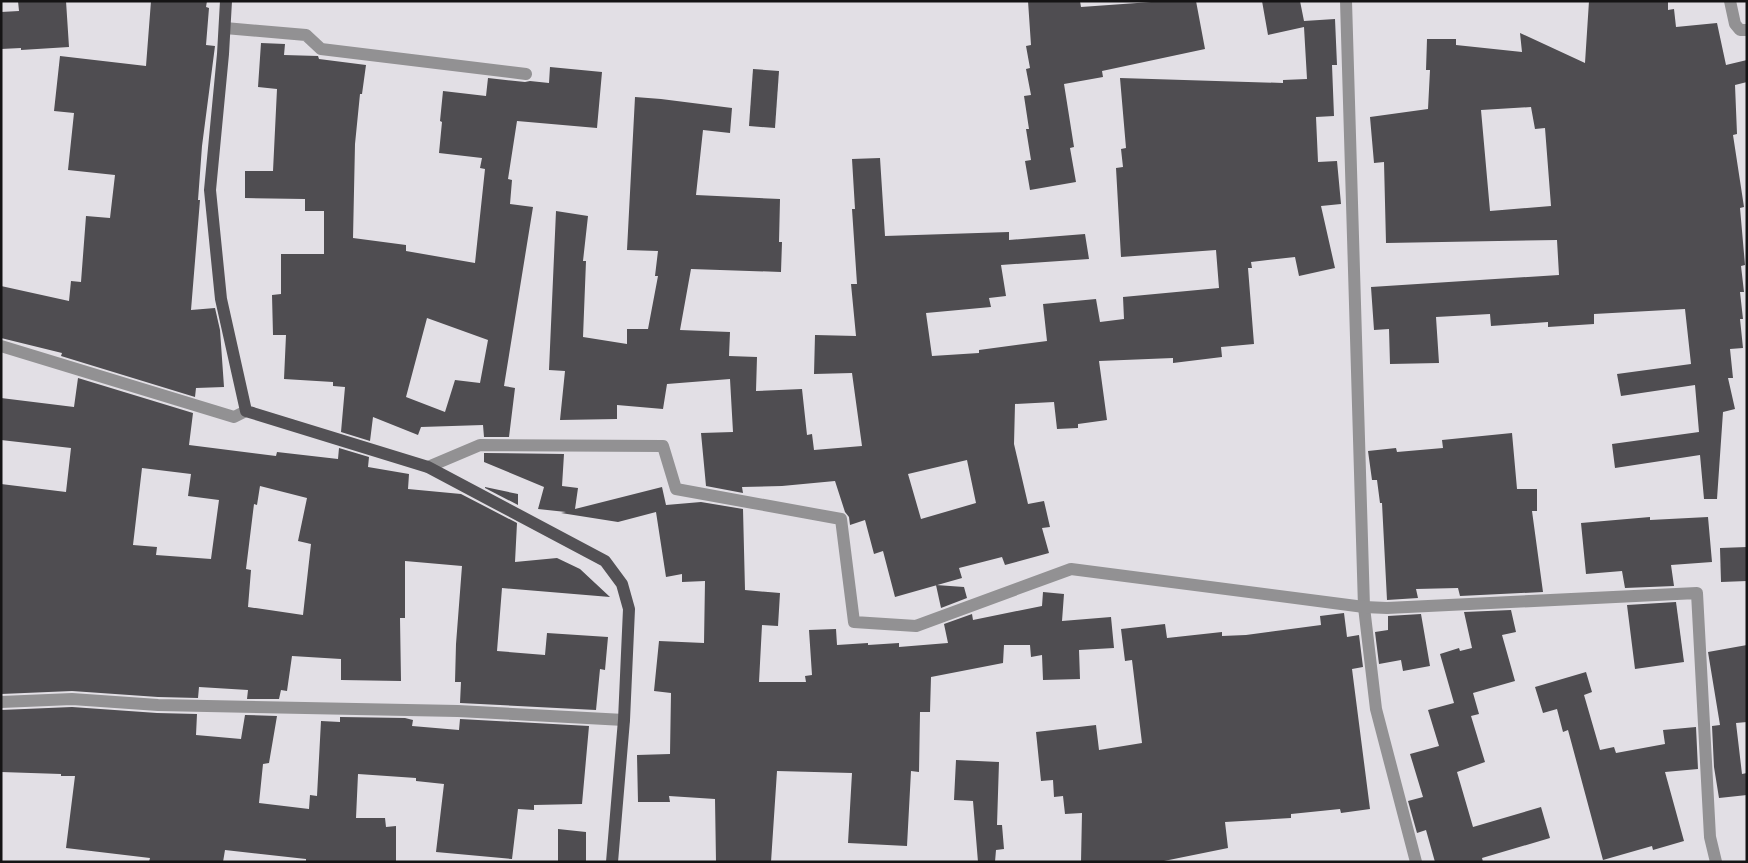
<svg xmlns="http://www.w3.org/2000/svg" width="1748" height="863" font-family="Poppins,sans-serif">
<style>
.building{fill:#4f4d51;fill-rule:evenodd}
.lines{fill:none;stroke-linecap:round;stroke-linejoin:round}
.minor{stroke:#929193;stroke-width:12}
.major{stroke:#535155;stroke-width:12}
</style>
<rect width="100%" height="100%" fill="#e2dfe5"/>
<!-- building -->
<g class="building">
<path d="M 18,1 L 66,1 L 69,47 L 21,50 L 21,48 L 1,49 L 1,12 L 19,11 Z"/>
<path d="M 151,1 L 207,1 L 206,7 L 209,8 L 206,45 L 215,46 L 202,146 L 198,200 L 200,200 L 191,310 L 215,308 L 220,330 L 224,387 L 196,388 L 195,397 L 61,356 L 62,353 L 1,338 L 1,286 L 69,301 L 71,281 L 81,282 L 86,216 L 110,218 L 115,175 L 68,170 L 74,113 L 54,111 L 60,56 L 146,66 Z"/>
<path d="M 1028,1 L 1080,1 L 1081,7 L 1165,1 L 1196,1 L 1205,49 L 1102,71 L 1103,77 L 1064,84 L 1074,147 L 1070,148 L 1076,182 L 1030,190 L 1025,161 L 1031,160 L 1026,129 L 1029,129 L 1024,96 L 1031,95 L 1026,69 L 1030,68 L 1026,46 L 1031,45 Z"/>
<path d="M 1262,1 L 1300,1 L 1304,21 L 1335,19 L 1337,65 L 1332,65 L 1334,116 L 1316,117 L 1318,162 L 1337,161 L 1341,204 L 1321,206 L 1335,268 L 1299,276 L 1295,257 L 1251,262 L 1252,268 L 1248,268 L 1254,344 L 1221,347 L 1222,357 L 1173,363 L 1173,358 L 1099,361 L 1107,420 L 1078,424 L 1078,428 L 1057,429 L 1054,402 L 1015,404 L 1014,444 L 1028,504 L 1044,501 L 1050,527 L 1042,528 L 1049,553 L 1005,565 L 1002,557 L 959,568 L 962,578 L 895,597 L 883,551 L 874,554 L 865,520 L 850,525 L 849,517 L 845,512 L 835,481 L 782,486 L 742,487 L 743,493 L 706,486 L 701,433 L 733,432 L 730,379 L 667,384 L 663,409 L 617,405 L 617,419 L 560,420 L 565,371 L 549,370 L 556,211 L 588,216 L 583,261 L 586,261 L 583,337 L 627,344 L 627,329 L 648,329 L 658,276 L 655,276 L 658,251 L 627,250 L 635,97 L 661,99 L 732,108 L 730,133 L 703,130 L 696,195 L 780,199 L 779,242 L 782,242 L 781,272 L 691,269 L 680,330 L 730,332 L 729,356 L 757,357 L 756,391 L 802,389 L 807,435 L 812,434 L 814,450 L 862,446 L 852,373 L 814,374 L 815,335 L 856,336 L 851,284 L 857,284 L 852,209 L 855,209 L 852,159 L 880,158 L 885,236 L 1009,232 L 1009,240 L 1085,234 L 1089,259 L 1001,265 L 1006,296 L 989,298 L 991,307 L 926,313 L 932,356 L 979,353 L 979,350 L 1047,341 L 1043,304 L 1096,299 L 1100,322 L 1124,319 L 1123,297 L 1219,288 L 1216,250 L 1121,257 L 1116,168 L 1123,167 L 1121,149 L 1126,148 L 1120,78 L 1283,83 L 1283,80 L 1307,79 L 1304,27 L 1268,35 ZM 967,460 L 976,503 L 921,519 L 908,474 Z"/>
<path d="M 1589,1 L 1668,1 L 1668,10 L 1674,9 L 1676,27 L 1717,23 L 1726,65 L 1747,60 L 1747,82 L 1735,85 L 1737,134 L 1733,135 L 1744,207 L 1740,208 L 1745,265 L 1741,266 L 1744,292 L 1740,292 L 1743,319 L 1740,319 L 1743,348 L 1730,349 L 1733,378 L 1728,378 L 1735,409 L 1723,412 L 1717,499 L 1704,499 L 1700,455 L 1615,468 L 1612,444 L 1699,432 L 1695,385 L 1621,396 L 1617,374 L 1691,364 L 1685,309 L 1594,314 L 1594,324 L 1548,327 L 1548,322 L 1491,326 L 1490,314 L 1436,317 L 1439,363 L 1390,364 L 1389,329 L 1374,330 L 1371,287 L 1559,275 L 1557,240 L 1386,243 L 1384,162 L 1374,163 L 1370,117 L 1428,109 L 1430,70 L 1426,70 L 1427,39 L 1456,39 L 1456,45 L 1522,52 L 1520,33 L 1585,63 ZM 1531,107 L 1535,129 L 1545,128 L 1551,206 L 1490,211 L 1481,110 Z"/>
<path d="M 261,43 L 285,44 L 284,55 L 318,56 L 319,59 L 366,65 L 362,94 L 360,94 L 355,144 L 353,238 L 406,245 L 406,251 L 475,263 L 485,169 L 480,168 L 482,158 L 439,153 L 442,122 L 440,121 L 443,91 L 486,96 L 488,78 L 525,82 L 530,81 L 549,83 L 550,67 L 602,72 L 597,128 L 517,121 L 508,179 L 512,180 L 510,204 L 533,207 L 504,386 L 515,388 L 509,437 L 484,437 L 483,425 L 421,427 L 418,435 L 373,417 L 370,441 L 341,432 L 345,387 L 333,386 L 333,382 L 284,379 L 286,335 L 273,335 L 272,295 L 281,294 L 281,254 L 324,254 L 324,211 L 305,211 L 305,199 L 245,198 L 245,171 L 273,171 L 277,89 L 258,87 ZM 427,318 L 488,340 L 480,383 L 455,380 L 445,412 L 406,397 Z"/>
<path d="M 753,69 L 779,71 L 775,128 L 749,126 Z"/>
<path d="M 78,378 L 193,413 L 189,445 L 276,456 L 277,452 L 338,459 L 339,448 L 369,457 L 368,467 L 409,474 L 408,489 L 461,494 L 517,523 L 515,562 L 557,558 L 580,569 L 610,597 L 502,588 L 497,651 L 545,655 L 547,633 L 608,637 L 605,670 L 600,669 L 596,710 L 460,703 L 461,682 L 455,682 L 456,644 L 462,566 L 405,561 L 405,618 L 400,618 L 401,681 L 341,680 L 341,659 L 292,656 L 287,691 L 281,690 L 279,699 L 247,699 L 248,690 L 199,687 L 198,698 L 158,697 L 72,691 L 1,694 L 1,484 L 66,492 L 71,448 L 1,440 L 1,398 L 74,407 ZM 142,468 L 191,474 L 188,496 L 219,500 L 211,559 L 156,555 L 157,547 L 133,545 ZM 260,486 L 307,498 L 298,541 L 311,544 L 303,615 L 248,607 L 251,570 L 246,569 L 254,504 L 257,505 Z"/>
<path d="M 1512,433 L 1517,489 L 1537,489 L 1537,511 L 1532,511 L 1543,592 L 1460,596 L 1458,588 L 1416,589 L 1418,598 L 1387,600 L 1382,503 L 1380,503 L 1377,480 L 1372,480 L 1368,451 L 1396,448 L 1397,452 L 1443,448 L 1442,440 Z"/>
<path d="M 484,453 L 564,454 L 562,486 L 578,488 L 575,509 L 662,487 L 666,505 L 701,502 L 743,509 L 745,590 L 780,593 L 778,626 L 762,625 L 759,682 L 806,682 L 805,676 L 812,675 L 809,630 L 836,629 L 837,645 L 868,643 L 868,645 L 899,643 L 899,647 L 948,643 L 944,624 L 972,614 L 973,620 L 1042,606 L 1043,592 L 1064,594 L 1062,621 L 1111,617 L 1114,648 L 1079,650 L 1080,679 L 1043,680 L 1042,655 L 1031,657 L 1030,645 L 1004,645 L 1003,663 L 931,677 L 930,712 L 920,712 L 919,772 L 911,771 L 907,846 L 848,843 L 852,773 L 777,771 L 771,862 L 716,862 L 715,799 L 669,796 L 670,802 L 638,802 L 637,755 L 670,754 L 671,693 L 654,691 L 659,641 L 704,643 L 705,581 L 682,582 L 682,574 L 666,577 L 656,512 L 618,522 L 561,513 L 566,512 L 538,509 L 544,487 L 484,462 Z"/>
<path d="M 485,487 L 518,494 L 518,505 L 485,488 Z"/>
<path d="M 1650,517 L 1650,520 L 1708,517 L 1712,562 L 1671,565 L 1674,586 L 1625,588 L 1622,571 L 1586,574 L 1581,523 Z"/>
<path d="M 1747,547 L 1747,581 L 1721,582 L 1720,548 Z"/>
<path d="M 936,585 L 964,587 L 967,598 L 941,608 Z"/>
<path d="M 1676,602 L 1684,662 L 1635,669 L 1627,605 Z"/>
<path d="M 1511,610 L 1516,632 L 1502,635 L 1515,681 L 1473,693 L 1479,714 L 1471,716 L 1485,762 L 1457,772 L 1473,827 L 1541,807 L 1550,838 L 1482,858 L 1483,862 L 1435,862 L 1426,830 L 1417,833 L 1408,801 L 1423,797 L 1410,754 L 1439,746 L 1428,710 L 1454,703 L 1440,654 L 1459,648 L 1460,651 L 1472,648 L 1464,612 Z"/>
<path d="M 1344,613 L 1347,637 L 1359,635 L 1363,667 L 1352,669 L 1370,809 L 1341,813 L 1340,809 L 1291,814 L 1291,818 L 1225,822 L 1228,848 L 1159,862 L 1081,862 L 1082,813 L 1065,814 L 1063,796 L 1054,797 L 1053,780 L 1041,781 L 1036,732 L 1096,725 L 1099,750 L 1142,743 L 1132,660 L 1125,661 L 1121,629 L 1165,624 L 1167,638 L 1222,632 L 1222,636 L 1246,635 L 1321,625 L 1320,616 Z"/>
<path d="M 1421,614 L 1430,666 L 1403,671 L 1401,660 L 1379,664 L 1375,632 L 1388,630 L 1388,616 Z"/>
<path d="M 1747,645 L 1747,722 L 1736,723 L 1742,774 L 1747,773 L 1747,795 L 1719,798 L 1714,767 L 1712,726 L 1720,725 L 1708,652 Z"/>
<path d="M 1586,672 L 1592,692 L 1584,695 L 1600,750 L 1614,747 L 1616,753 L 1665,744 L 1663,730 L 1696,727 L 1698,769 L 1665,772 L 1684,841 L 1653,850 L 1652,846 L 1603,860 L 1568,730 L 1563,732 L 1557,709 L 1543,713 L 1535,687 Z"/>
<path d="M 72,707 L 157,713 L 197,714 L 196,735 L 241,739 L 245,715 L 277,716 L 269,763 L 263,764 L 259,803 L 309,809 L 310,795 L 317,796 L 321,721 L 340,722 L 340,717 L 405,718 L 413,720 L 412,726 L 459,730 L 460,719 L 589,726 L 582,804 L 534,805 L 534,810 L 518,809 L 512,859 L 436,852 L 444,784 L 416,781 L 416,778 L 358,774 L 356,818 L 385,818 L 386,827 L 396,826 L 396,862 L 306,862 L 306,859 L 225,850 L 223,862 L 149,862 L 150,858 L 66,848 L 75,776 L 61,776 L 61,774 L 1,772 L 1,710 Z"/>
<path d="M 956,760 L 999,762 L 997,825 L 1002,825 L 1004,849 L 996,850 L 995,862 L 978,862 L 973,801 L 954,800 Z"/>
<path d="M 558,829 L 586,832 L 586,862 L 558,862 Z"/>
</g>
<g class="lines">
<!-- minor -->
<g class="minor">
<path d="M 1346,1 L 1364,607 L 1376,709 L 1416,862"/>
<path d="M 1730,1 L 1735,24 L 1740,30 L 1747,30"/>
<path d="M 225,28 L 306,35 L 321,49 L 526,74"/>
<path d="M 1,346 L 234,417 L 246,411"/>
<path d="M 428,467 L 480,445 L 663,446 L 676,489 L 841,519 L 854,622 L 916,626 L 1071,569 L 1364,607 L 1387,608 L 1697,593 L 1710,837 L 1716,862"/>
<path d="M 1,702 L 72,699 L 158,705 L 458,711 L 624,720"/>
</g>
<!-- major -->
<path class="major" d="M 226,1 L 223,54 L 210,190 L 221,299 L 246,411 L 428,467 L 605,561 L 622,584 L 629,609 L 624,720 L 612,862"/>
</g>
<!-- border -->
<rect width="1748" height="863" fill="none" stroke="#151415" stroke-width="5"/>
</svg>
